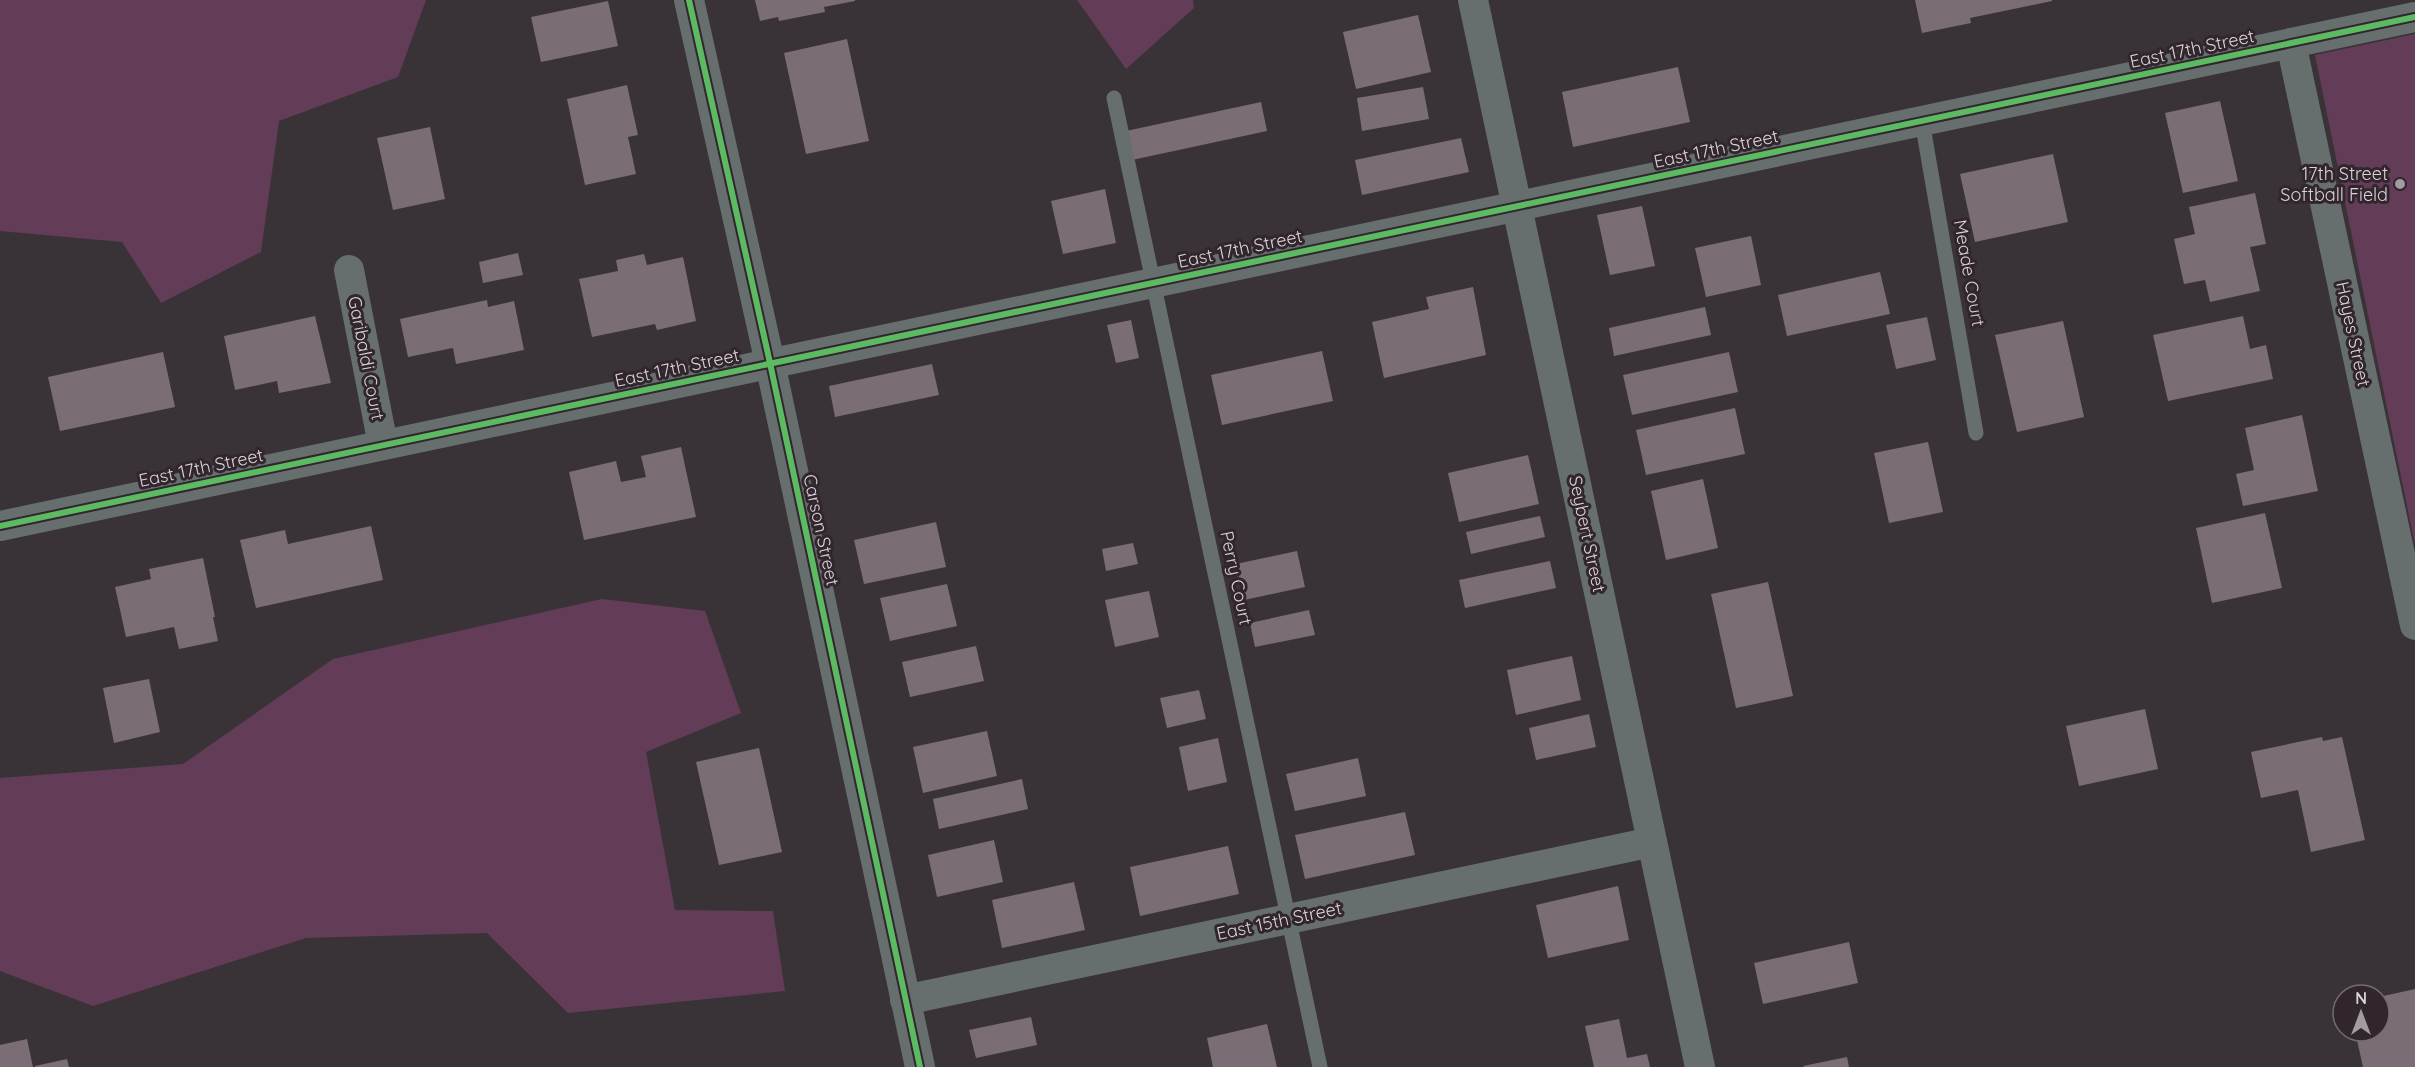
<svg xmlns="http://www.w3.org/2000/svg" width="2415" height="1067" font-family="Quicksand,sans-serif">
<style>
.green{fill:#633c58}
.building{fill:#7a6d76}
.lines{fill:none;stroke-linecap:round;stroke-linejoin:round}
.lane{stroke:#676f6e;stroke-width:15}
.street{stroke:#676f6e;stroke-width:30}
.cycleway-casing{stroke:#32262e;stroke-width:10}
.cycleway{stroke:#5cba63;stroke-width:6}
.poi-dot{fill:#a29ba0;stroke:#32262e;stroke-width:2}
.labels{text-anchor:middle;stroke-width:6;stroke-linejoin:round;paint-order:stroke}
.street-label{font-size:18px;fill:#dbd3d8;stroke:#32262e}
.poi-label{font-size:18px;fill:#dbd3d8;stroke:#32262e;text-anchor:end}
</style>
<rect width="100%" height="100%" fill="#393337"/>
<!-- green -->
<g class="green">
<path d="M 0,0 L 426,0 L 398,77 L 279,121 L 261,252 L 161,303 L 122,242 L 0,231 Z"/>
<path d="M 1077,0 L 1193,0 L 1194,8 L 1126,69 Z"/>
<path d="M 2415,34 L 2415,545 L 2315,55 Z"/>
<path d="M 602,599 L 705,611 L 741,713 L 646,752 L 675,910 L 773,911 L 785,991 L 568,1013 L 487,933 L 306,938 L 93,1006 L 0,971 L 0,778 L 183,764 L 333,659 Z"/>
</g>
<!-- building -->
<g class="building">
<path d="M 755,0 L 855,0 L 855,1 L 824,7 L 825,12 L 779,21 L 778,17 L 760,21 Z"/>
<path d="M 1915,0 L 2052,0 L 2052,1 L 1970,18 L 1971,23 L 1922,33 Z"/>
<path d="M 608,1 L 618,46 L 541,62 L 531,17 Z"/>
<path d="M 1418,15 L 1431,72 L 1356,89 L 1343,32 Z"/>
<path d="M 847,39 L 869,141 L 806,154 L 784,53 Z"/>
<path d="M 1678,67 L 1690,122 L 1573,147 L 1562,92 Z"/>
<path d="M 627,85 L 638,135 L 628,137 L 636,174 L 585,185 L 567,99 Z"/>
<path d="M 1423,87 L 1429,119 L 1362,131 L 1357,98 Z"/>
<path d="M 2220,101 L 2238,181 L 2183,193 L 2165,113 Z"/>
<path d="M 1261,102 L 1267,131 L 1132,160 L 1126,131 Z"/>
<path d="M 430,127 L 445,199 L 393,210 L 377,138 Z"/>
<path d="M 1461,138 L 1469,172 L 1362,195 L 1355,160 Z"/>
<path d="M 2053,154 L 2068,222 L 1975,242 L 1960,174 Z"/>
<path d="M 1105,189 L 1116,243 L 1063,254 L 1051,201 Z"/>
<path d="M 2255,193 L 2266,244 L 2250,247 L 2260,291 L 2210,302 L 2205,280 L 2184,284 L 2174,239 L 2195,234 L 2189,207 Z"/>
<path d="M 1642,206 L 1655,266 L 1610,275 L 1597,215 Z"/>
<path d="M 1751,236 L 1761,285 L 1706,297 L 1695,248 Z"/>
<path d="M 518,253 L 523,275 L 483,283 L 479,262 Z"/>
<path d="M 644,254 L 647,265 L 683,257 L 696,321 L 657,330 L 655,324 L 592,337 L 579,279 L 618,271 L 616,260 Z"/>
<path d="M 1880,272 L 1890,314 L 1787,336 L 1778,295 Z"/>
<path d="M 1473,287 L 1486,355 L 1384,378 L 1372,322 L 1429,309 L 1426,297 Z"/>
<path d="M 487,300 L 488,307 L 514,301 L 524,350 L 456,364 L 453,348 L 408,357 L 400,319 Z"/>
<path d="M 1705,307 L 1711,335 L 1614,356 L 1609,328 Z"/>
<path d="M 315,316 L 331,383 L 279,393 L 277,381 L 235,390 L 224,336 Z"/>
<path d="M 2243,316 L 2250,349 L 2266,345 L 2273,379 L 2168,401 L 2153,335 Z"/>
<path d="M 1927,317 L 1936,360 L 1896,369 L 1886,325 Z"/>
<path d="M 1131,320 L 1139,358 L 1116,363 L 1107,325 Z"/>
<path d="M 2063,321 L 2084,417 L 2017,432 L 1995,335 Z"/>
<path d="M 1322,351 L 1333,401 L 1222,425 L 1211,375 Z"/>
<path d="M 163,352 L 175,407 L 60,431 L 48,377 Z"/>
<path d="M 1729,352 L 1738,392 L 1632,415 L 1623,375 Z"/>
<path d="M 932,364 L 939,395 L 835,417 L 829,386 Z"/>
<path d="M 1735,408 L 1745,454 L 1646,475 L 1636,430 Z"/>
<path d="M 2302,415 L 2318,491 L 2243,506 L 2236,474 L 2254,470 L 2245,428 Z"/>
<path d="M 1928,442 L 1943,512 L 1889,523 L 1874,453 Z"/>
<path d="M 681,447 L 696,517 L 584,540 L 569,472 L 616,461 L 621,482 L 646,477 L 641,456 Z"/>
<path d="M 1528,455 L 1539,504 L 1459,522 L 1448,473 Z"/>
<path d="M 1703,479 L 1718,548 L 1666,560 L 1651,491 Z"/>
<path d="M 2265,513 L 2282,588 L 2212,603 L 2196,528 Z"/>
<path d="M 1540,516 L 1545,537 L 1471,554 L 1466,532 Z"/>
<path d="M 936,522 L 946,567 L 864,584 L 854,540 Z"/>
<path d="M 371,526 L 383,580 L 256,608 L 240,540 L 285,530 L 288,544 Z"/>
<path d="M 1133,543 L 1138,564 L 1106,571 L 1102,549 Z"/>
<path d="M 1297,551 L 1305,587 L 1244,600 L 1236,564 Z"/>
<path d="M 203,558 L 215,617 L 213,617 L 218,641 L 179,649 L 174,627 L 126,637 L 115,587 L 151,579 L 149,569 Z"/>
<path d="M 1550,561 L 1556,588 L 1465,608 L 1459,580 Z"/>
<path d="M 1768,582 L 1793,696 L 1736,708 L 1711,594 Z"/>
<path d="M 947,584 L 957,626 L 890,641 L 880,598 Z"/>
<path d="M 1149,591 L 1159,637 L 1115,647 L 1105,600 Z"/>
<path d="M 1309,610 L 1315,635 L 1255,647 L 1250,623 Z"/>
<path d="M 976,646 L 984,681 L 910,697 L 902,662 Z"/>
<path d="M 1572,656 L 1581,700 L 1516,715 L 1507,670 Z"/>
<path d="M 149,679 L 160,732 L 114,743 L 103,688 Z"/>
<path d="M 1199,690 L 1206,719 L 1167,728 L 1160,698 Z"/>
<path d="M 2145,709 L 2158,769 L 2079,786 L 2066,726 Z"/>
<path d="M 1589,714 L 1596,747 L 1536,760 L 1529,728 Z"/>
<path d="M 987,731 L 997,776 L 923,793 L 913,747 Z"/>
<path d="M 2322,737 L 2323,741 L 2342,737 L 2365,840 L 2311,852 L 2298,790 L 2261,798 L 2251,752 Z"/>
<path d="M 1218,738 L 1227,782 L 1188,791 L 1179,747 Z"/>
<path d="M 759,748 L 782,852 L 719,865 L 696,762 Z"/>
<path d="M 1358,758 L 1366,796 L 1295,811 L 1286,774 Z"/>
<path d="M 1022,779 L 1028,809 L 939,829 L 933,799 Z"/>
<path d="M 1405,812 L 1415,855 L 1305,879 L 1295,835 Z"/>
<path d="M 994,840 L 1003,882 L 937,897 L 928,855 Z"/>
<path d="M 1228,846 L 1239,894 L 1140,916 L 1130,867 Z"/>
<path d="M 1074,882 L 1085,930 L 1002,948 L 992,900 Z"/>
<path d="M 1618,886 L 1629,940 L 1548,958 L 1536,905 Z"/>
<path d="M 1849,942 L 1858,983 L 1763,1004 L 1754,963 Z"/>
<path d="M 2415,989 L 2415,1067 L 2363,1067 L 2355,1031 L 2379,1031 L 2379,997 Z"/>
<path d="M 1031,1017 L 1037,1045 L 976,1058 L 969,1030 Z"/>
<path d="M 1619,1019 L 1627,1058 L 1647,1054 L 1650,1067 L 1594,1067 L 1585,1026 Z"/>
<path d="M 1267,1024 L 1277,1067 L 1213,1067 L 1207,1038 Z"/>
<path d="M 27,1039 L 33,1067 L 0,1067 L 0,1045 Z"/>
<path d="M 1847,1057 L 1849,1067 L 1804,1067 L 1803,1066 Z"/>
<path d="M 67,1059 L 69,1067 L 35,1067 L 35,1066 Z"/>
</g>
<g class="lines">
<!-- lane -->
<g class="lane">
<path d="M 1114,98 L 1320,1067"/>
<path d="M 1922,121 L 1976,433"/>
</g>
<!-- street -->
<g class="street">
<path d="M 689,0 L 770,363 L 920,1067"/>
<path d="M 1473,0 L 1700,1067"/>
<path d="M 2291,43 L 2415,625"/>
<path d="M 349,270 L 383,445"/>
<path d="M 0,526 L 2415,17"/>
<path d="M 905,1000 L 1652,842"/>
</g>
<!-- cycleway casing -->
<g class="cycleway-casing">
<g id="cycleway">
<path d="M 689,0 L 770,363 L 920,1067"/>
<path d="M 0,526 L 2415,17"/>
</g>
</g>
<!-- cycleway -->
<use href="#cycleway" class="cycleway"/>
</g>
<!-- markers -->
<circle class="poi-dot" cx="2400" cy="184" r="6"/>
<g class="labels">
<!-- street labels -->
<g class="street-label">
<text transform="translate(2192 49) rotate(-12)" y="6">East 17th Street</text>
<text transform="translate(1716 149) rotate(-12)" y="6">East 17th Street</text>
<text transform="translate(1240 249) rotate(-12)" y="6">East 17th Street</text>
<text transform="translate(1969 273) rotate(80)" y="6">Meade Court</text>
<text transform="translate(2353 334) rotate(78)" y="6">Hayes Street</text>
<text transform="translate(366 358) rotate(79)" y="6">Garibaldi Court</text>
<text transform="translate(677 368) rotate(-12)" y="6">East 17th Street</text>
<text transform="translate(201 468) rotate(-12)" y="6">East 17th Street</text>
<text transform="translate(821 530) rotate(78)" y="6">Carson Street</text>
<text transform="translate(1587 534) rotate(78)" y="6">Seybert Street</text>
<text transform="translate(1236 578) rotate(78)" y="6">Perry Court</text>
<text transform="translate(1279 921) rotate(-12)" y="6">East 15th Street</text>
</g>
<!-- poi labels -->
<g class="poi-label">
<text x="2388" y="180">17th Street<tspan x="2388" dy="21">Softball Field</tspan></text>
</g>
</g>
<!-- north arrow -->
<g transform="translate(2361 1013)"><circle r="28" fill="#32262e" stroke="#766b72" stroke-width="1.5"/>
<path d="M0-4.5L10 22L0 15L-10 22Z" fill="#a29ba0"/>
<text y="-9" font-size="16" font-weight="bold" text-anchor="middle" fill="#dbd3d8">N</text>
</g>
</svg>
